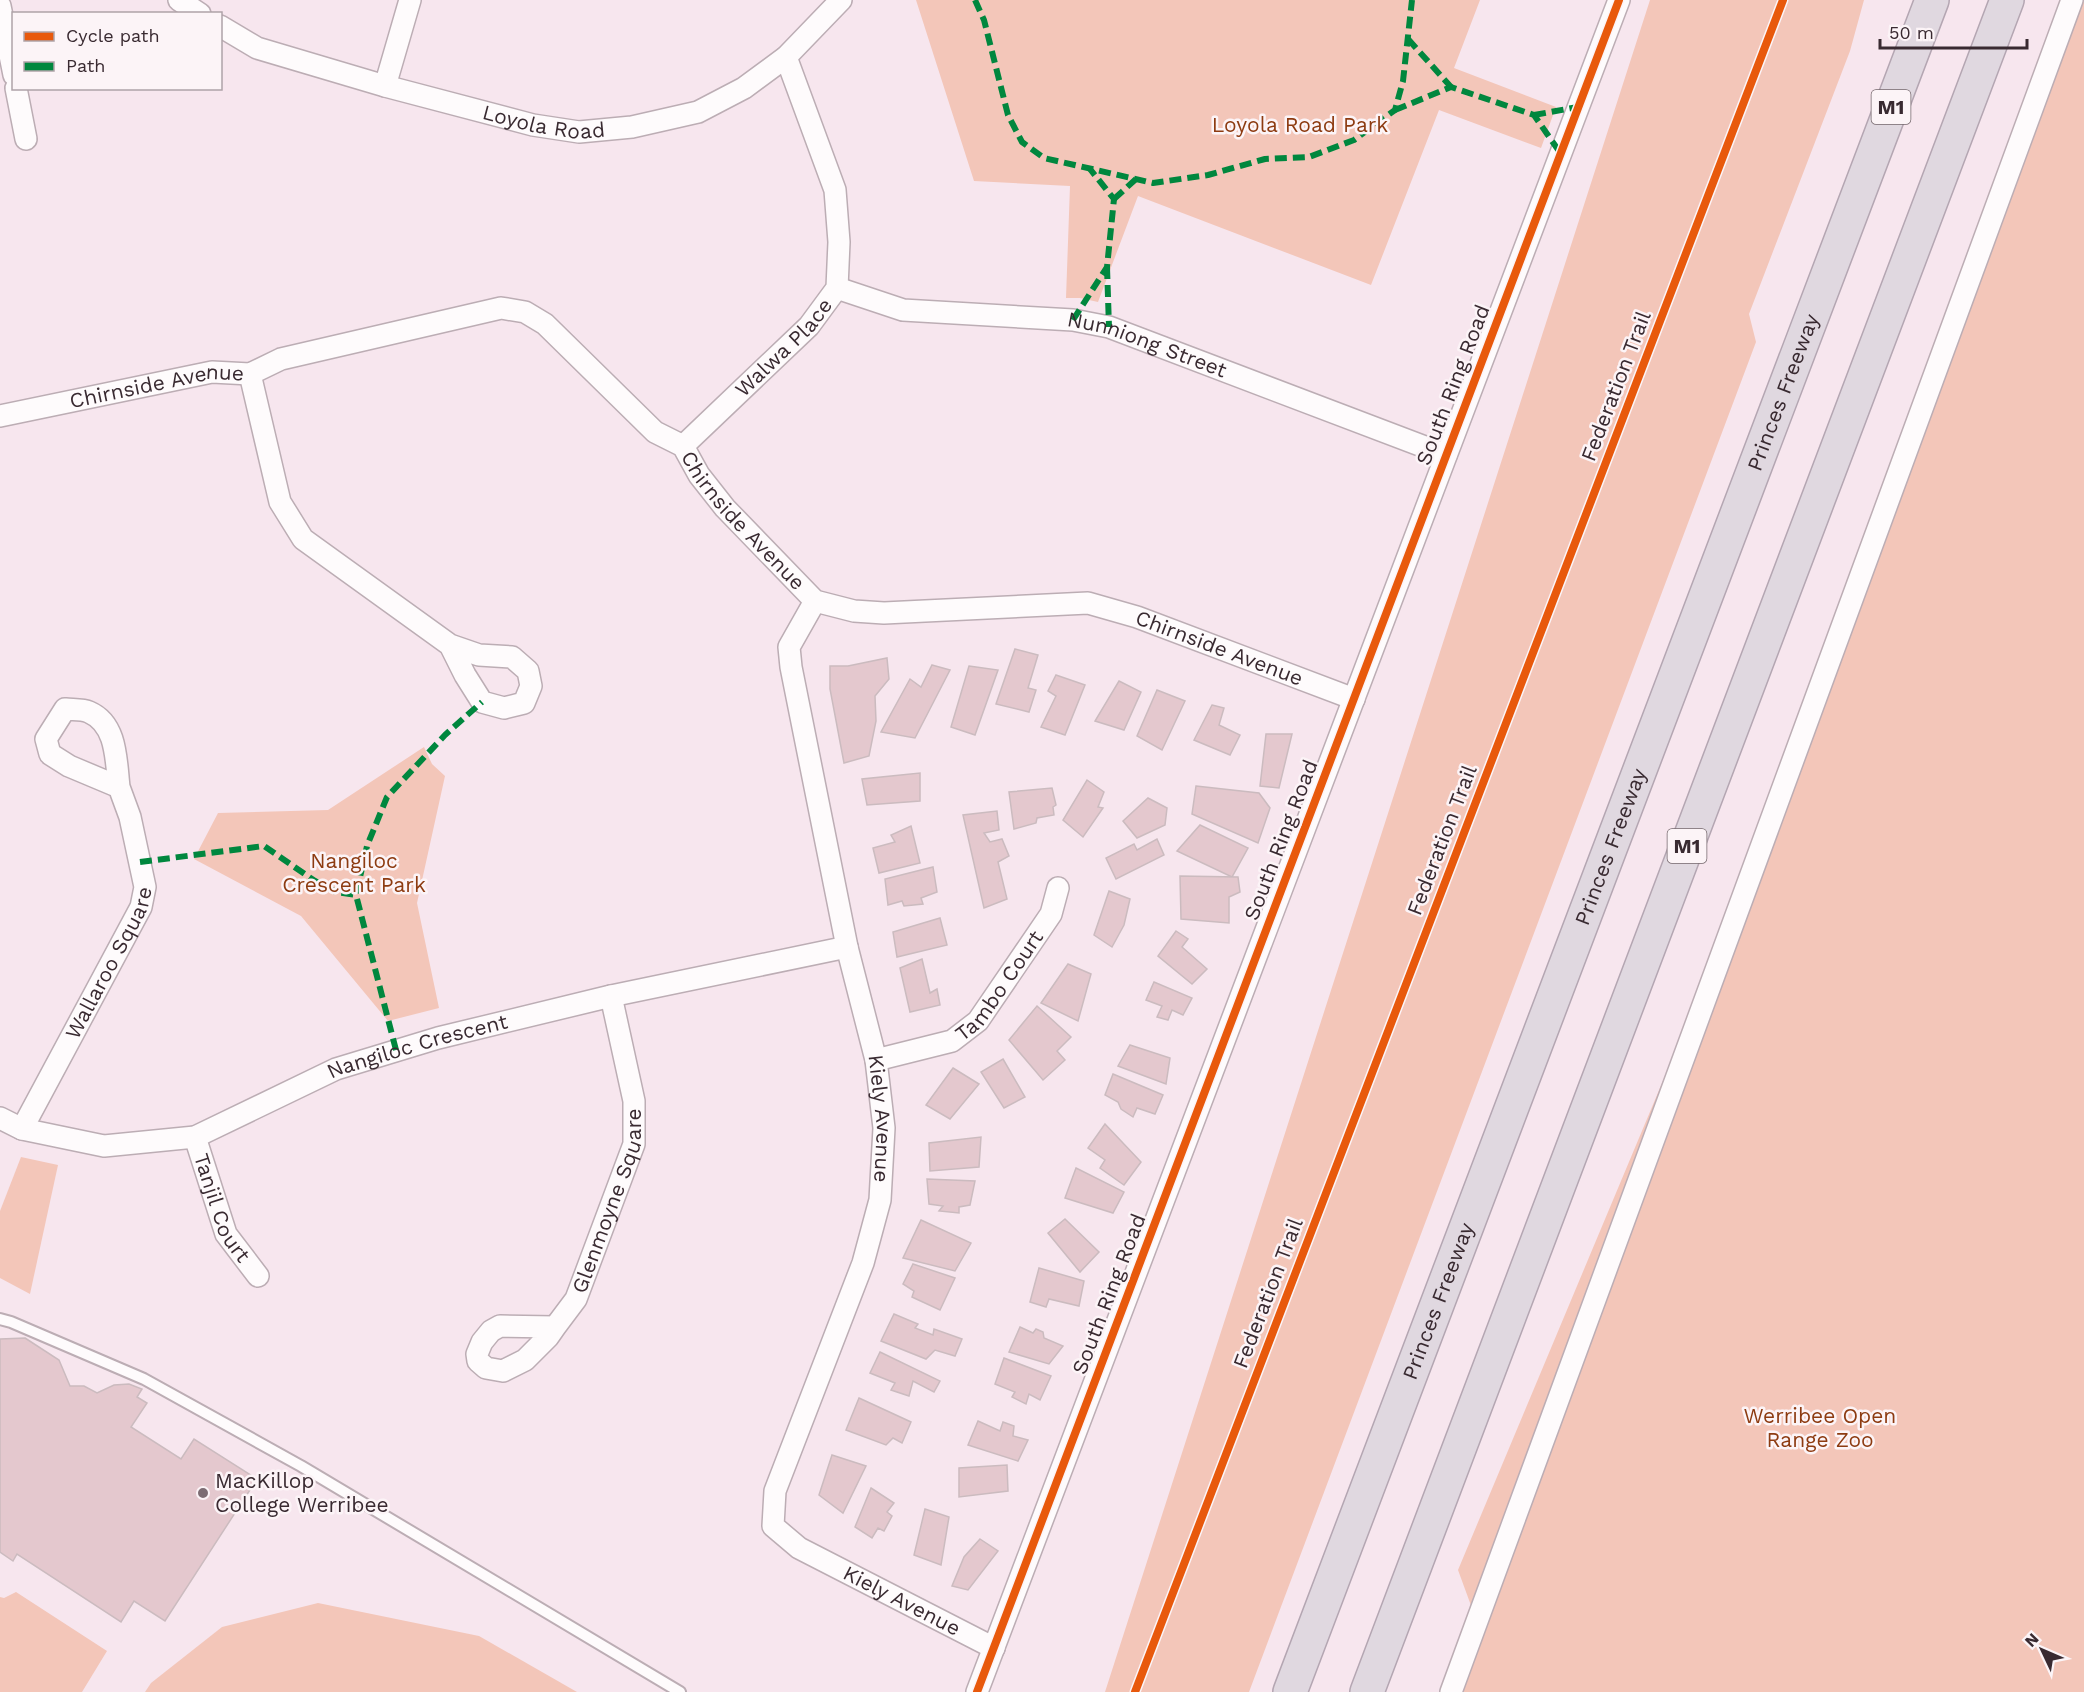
<svg xmlns="http://www.w3.org/2000/svg" width="2084" height="1692" font-family="'Work Sans',sans-serif">
<style>
.green{fill:#f3c6b9}
.building{fill:#e4c8ce;stroke:#cbbbbf;stroke-width:1.5}
.lines{fill:none;stroke-linecap:round;stroke-linejoin:round}
.service-casing{stroke:#bcadb4;stroke-width:14}
.minor-casing{stroke:#bcadb4;stroke-width:24}
.motorway-casing{stroke:#b4a6b2;stroke-width:36}
.service{stroke:#fefbfc;stroke-width:10}
.minor{stroke:#fefbfc;stroke-width:21}
.motorway{stroke:#e0d8e0;stroke-width:33}
.quiet{stroke:#00873e;stroke-width:6;stroke-dasharray:12 6;stroke-linecap:butt}
.cycleway-casing{stroke:#fcf4f7;stroke-width:11}
.cycleway{stroke:#e8590c;stroke-width:8}
.poi-dot{fill:#7c6c73;stroke:#fcf4f7;stroke-width:2}
.labels{text-anchor:middle;stroke-width:5;stroke-linejoin:round;paint-order:stroke}
.shield{fill:#fcf4f7;stroke:#74676c;stroke-width:1.5}
.shield-label{font-size:20px;font-weight:bold;fill:#392a31}
.street-label{font-size:21px;fill:#392a31;stroke:#fcf4f7}
.park-label{font-size:21px;fill:#8d3b11;stroke:#fcf4f7}
.poi-label{font-size:21px;fill:#392a31;stroke:#fcf4f7;text-anchor:start}
</style>
<rect width="100%" height="100%" fill="#f7e6ee"/>
<!-- green -->
<g class="green">
<path d="M 916,0 L 1480,0 L 1454,68 L 1556,107 L 1541,148 L 1439,110 L 1371,285 L 1138,196 L 1098,302 L 1080,298 L 1066,298 L 1070,186 L 974,181 Z"/>
<path d="M 1650,0 L 1864,0 L 1850,51 L 1749,314 L 1756,342 L 1249,1692 L 1105,1692 Z"/>
<path d="M 2062,0 L 2084,0 L 2084,1692 L 1441,1692 L 1473,1611 L 1458,1570 L 1696,1002 Z"/>
<path d="M 424,747 L 432,764 L 445,776 L 417,903 L 439,1008 L 388,1021 L 301,916 L 194,859 L 218,813 L 328,810 Z"/>
<path d="M 21,1157 L 58,1165 L 30,1294 L 0,1278 L 0,1211 Z"/>
<path d="M 16,1592 L 107,1651 L 82,1692 L 0,1692 L 0,1597 L 4,1598 Z"/>
<path d="M 318,1603 L 479,1636 L 577,1692 L 145,1692 L 151,1683 L 222,1627 Z"/>
</g>
<!-- building -->
<g class="building">
<path d="M 1015,649 L 1038,655 L 1028,688 L 1036,690 L 1029,712 L 996,704 Z"/>
<path d="M 887,658 L 889,679 L 875,696 L 876,721 L 869,756 L 844,763 L 830,689 L 830,666 L 848,666 Z"/>
<path d="M 932,665 L 950,670 L 915,738 L 881,732 L 910,679 L 921,687 Z"/>
<path d="M 969,666 L 998,670 L 975,735 L 951,727 Z"/>
<path d="M 1056,675 L 1085,685 L 1065,735 L 1041,727 L 1056,696 L 1048,691 Z"/>
<path d="M 1119,681 L 1141,692 L 1124,730 L 1095,721 Z"/>
<path d="M 1157,690 L 1185,701 L 1162,750 L 1137,736 Z"/>
<path d="M 1212,705 L 1224,708 L 1219,725 L 1240,735 L 1230,755 L 1194,740 Z"/>
<path d="M 1266,734 L 1292,734 L 1279,788 L 1260,786 Z"/>
<path d="M 920,773 L 920,801 L 867,805 L 862,779 Z"/>
<path d="M 1087,780 L 1104,792 L 1098,807 L 1103,808 L 1083,837 L 1063,820 Z"/>
<path d="M 1196,786 L 1259,793 L 1270,808 L 1258,843 L 1192,814 Z"/>
<path d="M 1052,788 L 1056,805 L 1053,807 L 1054,815 L 1037,818 L 1036,823 L 1014,829 L 1009,792 Z"/>
<path d="M 1148,798 L 1167,808 L 1165,825 L 1137,838 L 1123,821 Z"/>
<path d="M 997,811 L 999,830 L 984,833 L 990,842 L 1002,839 L 1009,856 L 998,862 L 1007,899 L 984,908 L 963,815 Z"/>
<path d="M 1200,825 L 1248,848 L 1232,877 L 1177,851 Z"/>
<path d="M 911,826 L 920,863 L 879,873 L 873,848 L 895,842 L 891,835 Z"/>
<path d="M 1157,839 L 1164,855 L 1116,879 L 1106,858 L 1134,844 L 1137,850 Z"/>
<path d="M 933,867 L 937,892 L 921,898 L 923,904 L 904,906 L 902,901 L 888,905 L 885,879 Z"/>
<path d="M 1180,876 L 1238,877 L 1240,892 L 1229,897 L 1229,923 L 1181,919 Z"/>
<path d="M 1109,891 L 1130,899 L 1124,925 L 1112,947 L 1094,935 Z"/>
<path d="M 940,918 L 947,945 L 897,957 L 893,932 Z"/>
<path d="M 1176,931 L 1188,939 L 1182,947 L 1207,969 L 1192,984 L 1158,956 Z"/>
<path d="M 922,959 L 930,993 L 937,989 L 940,1005 L 910,1012 L 900,968 Z"/>
<path d="M 1068,964 L 1091,974 L 1078,1021 L 1041,1003 Z"/>
<path d="M 1154,982 L 1192,998 L 1183,1015 L 1172,1010 L 1168,1020 L 1157,1017 L 1162,1006 L 1146,1000 Z"/>
<path d="M 1037,1006 L 1071,1037 L 1057,1051 L 1065,1060 L 1043,1080 L 1009,1040 Z"/>
<path d="M 1130,1045 L 1170,1058 L 1166,1084 L 1118,1066 Z"/>
<path d="M 1003,1059 L 1025,1097 L 1004,1108 L 981,1072 Z"/>
<path d="M 953,1068 L 979,1084 L 950,1119 L 926,1105 Z"/>
<path d="M 1113,1074 L 1163,1095 L 1155,1114 L 1137,1108 L 1133,1117 L 1121,1109 L 1118,1102 L 1105,1095 Z"/>
<path d="M 1105,1124 L 1141,1162 L 1124,1185 L 1100,1168 L 1105,1160 L 1088,1148 Z"/>
<path d="M 981,1137 L 979,1167 L 930,1171 L 929,1143 Z"/>
<path d="M 1076,1168 L 1124,1192 L 1113,1213 L 1065,1198 Z"/>
<path d="M 927,1179 L 975,1181 L 970,1205 L 959,1207 L 959,1213 L 939,1211 L 943,1206 L 929,1204 Z"/>
<path d="M 1065,1219 L 1099,1252 L 1080,1272 L 1048,1233 Z"/>
<path d="M 921,1220 L 971,1243 L 955,1271 L 903,1258 Z"/>
<path d="M 913,1264 L 955,1278 L 940,1310 L 912,1297 L 914,1291 L 903,1284 Z"/>
<path d="M 1039,1268 L 1084,1281 L 1079,1306 L 1049,1299 L 1046,1307 L 1030,1302 Z"/>
<path d="M 894,1314 L 918,1324 L 915,1328 L 933,1335 L 934,1329 L 962,1339 L 955,1356 L 935,1350 L 926,1359 L 881,1341 Z"/>
<path d="M 1020,1327 L 1033,1333 L 1036,1329 L 1043,1332 L 1044,1338 L 1063,1346 L 1049,1364 L 1009,1352 Z"/>
<path d="M 25,1338 L 59,1360 L 70,1386 L 84,1386 L 97,1393 L 114,1385 L 129,1384 L 142,1389 L 137,1397 L 147,1403 L 131,1427 L 181,1459 L 194,1439 L 257,1479 L 165,1621 L 134,1601 L 121,1622 L 17,1554 L 13,1561 L 0,1552 L 0,1339 Z"/>
<path d="M 880,1352 L 940,1381 L 934,1392 L 913,1381 L 909,1396 L 891,1390 L 895,1383 L 870,1373 Z"/>
<path d="M 1004,1358 L 1051,1376 L 1040,1400 L 1029,1394 L 1026,1404 L 1012,1397 L 1015,1392 L 995,1384 Z"/>
<path d="M 859,1398 L 911,1422 L 902,1443 L 893,1438 L 886,1445 L 846,1430 Z"/>
<path d="M 978,1421 L 1000,1431 L 1003,1422 L 1014,1426 L 1013,1436 L 1028,1440 L 1018,1461 L 968,1445 Z"/>
<path d="M 832,1455 L 866,1466 L 843,1513 L 819,1495 Z"/>
<path d="M 1007,1465 L 1008,1491 L 959,1497 L 959,1468 Z"/>
<path d="M 871,1488 L 894,1503 L 887,1512 L 892,1516 L 884,1531 L 878,1528 L 872,1538 L 855,1527 Z"/>
<path d="M 925,1509 L 949,1517 L 941,1565 L 914,1555 Z"/>
<path d="M 980,1539 L 998,1551 L 968,1590 L 952,1586 L 964,1557 Z"/>
</g>
<g class="lines">
<!-- service casing -->
<g class="service-casing">
<path id="service" d="M 0,1319 L 11,1322 L 144,1379 L 301,1466 L 680,1692"/>
</g>
<!-- minor casing -->
<g class="minor-casing">
<g id="minor">
<path d="M 179,0 L 200,14"/>
<path d="M 0,6 L 14,75"/>
<path id="s1" d="M 220,26 L 257,48 L 385,86 L 533,125 L 579,132 L 632,127 L 698,112 L 744,88 L 786,57 L 841,0"/>
<path d="M 385,86 L 410,0"/>
<path d="M 16,88 L 26,139"/>
<path id="s2" d="M 837,288 L 903,310 L 1073,320 L 1109,327 L 1446,455"/>
<path d="M 250,374 L 280,502 L 303,539 L 450,645 L 465,675 L 482,702 L 504,708 L 524,703 L 531,686 L 528,671 L 512,657 L 479,655 L 450,645"/>
<path id="s3" d="M 0,416 L 212,372 L 250,374 L 281,359 L 501,308 L 525,312 L 545,324 L 655,432 L 683,446 L 699,475 L 725,508 L 815,601 L 854,611 L 884,613 L 1088,603 L 1137,617 L 1354,699"/>
<path id="s4" d="M 683,446 L 809,326 L 837,288 L 839,242 L 835,190 L 786,57"/>
<path id="s5" d="M 815,601 L 789,647 L 791,667 L 847,947 L 876,1060 L 884,1128 L 880,1200 L 863,1263 L 775,1491 L 773,1526 L 799,1548 L 994,1648"/>
<path id="s6" d="M 876,1060 L 952,1041 L 978,1021 L 1051,914 L 1058,888"/>
<path id="s7" d="M 0,1118 L 22,1129 L 104,1146 L 195,1137 L 336,1069 L 438,1038 L 611,996 L 847,947"/>
<path id="s8" d="M 22,1129 L 141,907 L 145,887 L 130,817 L 119,787 L 69,766 L 50,754 L 46,739 L 65,709 C 72,710 82,709 89,712 C 117,724 116,760 119,787"/>
<path id="s9" d="M 195,1137 L 226,1234 L 258,1276"/>
<path id="s10" d="M 555,1327 L 500,1326 L 491,1331 L 482,1342 L 477,1354 L 478,1361 L 486,1368 L 503,1371 L 525,1360 L 548,1337 L 555,1327 L 576,1299 L 634,1144 L 634,1101 L 611,996"/>
<path d="M 977,1692 L 1619,0"/>
<path d="M 1451,1692 L 2072,0"/>
</g>
</g>
<!-- motorway casing -->
<g class="motorway-casing">
<g id="motorway">
<path id="s11" d="M 1290,1692 L 1932,0"/>
<path d="M 1367,1692 L 2007,0"/>
</g>
</g>
<!-- service -->
<use href="#service" class="service"/>
<!-- minor -->
<use href="#minor" class="minor"/>
<!-- motorway -->
<use href="#motorway" class="motorway"/>
<!-- quiet -->
<g class="quiet">
<path d="M 975,0 L 984,20 L 1008,115 L 1022,142 L 1044,158 L 1153,183 L 1208,175 L 1265,159 L 1309,157 L 1354,140 L 1395,110 L 1403,81 L 1412,0"/>
<path d="M 1408,39 L 1451,87"/>
<path d="M 1395,110 L 1451,87 L 1534,115 L 1561,154"/>
<path d="M 1534,115 L 1578,107"/>
<path d="M 1114,199 L 1136,179"/>
<path d="M 1107,267 L 1109,327"/>
<path d="M 1073,320 L 1107,267 L 1114,199 L 1090,169"/>
<path d="M 140,862 L 264,846 L 315,881 L 336,892 L 356,895"/>
<path d="M 396,1050 L 356,895 L 367,846 L 387,797 L 445,735 L 482,702"/>
</g>
<!-- cycleway casing -->
<g class="cycleway-casing">
<g id="cycleway">
<path d="M 977,1692 L 1619,0"/>
<path d="M 1135,1692 L 1783,0"/>
</g>
</g>
<!-- cycleway -->
<use href="#cycleway" class="cycleway"/>
</g>
<!-- markers -->
<circle class="poi-dot" cx="203" cy="1493" r="6"/>
<g class="labels">
<!-- shield labels -->
<g class="shield">
<rect x="1871.5" y="90" width="39" height="34" rx="4.5"/>
<rect x="1667.5" y="829" width="39" height="34" rx="4.5"/>
</g>
<g class="shield-label">
<text x="1891" y="114">M1</text>
<text x="1687" y="853">M1</text>
</g>
<!-- street labels -->
<g class="street-label">
<text dy="7" stroke="none"><textPath href="#s1" startOffset="340">Loyola Road</textPath></text>
<text dy="7" stroke="none"><textPath href="#s4" startOffset="141">Walwa Place</textPath></text>
<text dy="7" stroke="none"><textPath href="#s2" startOffset="318">Nunniong Street</textPath></text>
<text transform="translate(1453 385) rotate(-69)" y="7">South Ring Road</text>
<text transform="translate(1616 386) rotate(-69)" y="7">Federation Trail</text>
<text dy="7" stroke="none"><textPath href="#s3" startOffset="160">Chirnside Avenue</textPath></text>
<text dy="7" stroke="none"><textPath href="#s11" startOffset="1390">Princes Freeway</textPath></text>
<text dy="7" stroke="none"><textPath href="#s3" startOffset="844">Chirnside Avenue</textPath></text>
<text dy="7" stroke="none"><textPath href="#s3" startOffset="1366">Chirnside Avenue</textPath></text>
<text transform="translate(1281 840) rotate(-69)" y="7">South Ring Road</text>
<text transform="translate(1442 840) rotate(-69)" y="7">Federation Trail</text>
<text dy="7" stroke="none"><textPath href="#s11" startOffset="904">Princes Freeway</textPath></text>
<text dy="7" stroke="none"><textPath href="#s8" startOffset="188">Wallaroo Square</textPath></text>
<text dy="7" stroke="none"><textPath href="#s6" startOffset="152">Tambo Court</textPath></text>
<text dy="7" stroke="none"><textPath href="#s7" startOffset="441">Nangiloc Crescent</textPath></text>
<text dy="7" stroke="none"><textPath href="#s5" startOffset="534">Kiely Avenue</textPath></text>
<text dy="7" stroke="none"><textPath href="#s10" startOffset="336">Glenmoyne Square</textPath></text>
<text dy="7" stroke="none"><textPath href="#s9" startOffset="76">Tanjil Court</textPath></text>
<text transform="translate(1268 1293) rotate(-69)" y="7">Federation Trail</text>
<text transform="translate(1109 1294) rotate(-69)" y="7">South Ring Road</text>
<text dy="7" stroke="none"><textPath href="#s11" startOffset="418">Princes Freeway</textPath></text>
<text dy="7" stroke="none"><textPath href="#s5" startOffset="1110">Kiely Avenue</textPath></text>
</g>
<!-- park labels -->
<g class="park-label">
<text x="1300" y="132">Loyola Road Park</text>
<text x="354" y="868">Nangiloc<tspan x="354" dy="24">Crescent Park</tspan></text>
<text x="1820" y="1423">Werribee Open<tspan x="1820" dy="24">Range Zoo</tspan></text>
</g>
<!-- poi labels -->
<g class="poi-label">
<text x="215" y="1488">MacKillop<tspan x="215" dy="24">College Werribee</tspan></text>
</g>
</g>
<!-- legend -->
<rect x="12" y="12" width="210" height="78" fill="#fcf4f7" stroke="#aea3a8" stroke-width="1.5"/>
<rect x="24" y="32" width="30" height="9" fill="#e8590c" stroke="#aea3a8" stroke-width="1.5"/>
<text x="66" y="42" font-size="18" fill="#392a31">Cycle path</text>
<rect x="24" y="62" width="30" height="9" fill="#00873e" stroke="#aea3a8" stroke-width="1.5"/>
<text x="66" y="72" font-size="18" fill="#392a31">Path</text>
<!-- north arrow -->
<g transform="translate(2042 1650) rotate(314)" stroke="#fcf4f7" stroke-width="4.5" paint-order="stroke">
<path d="M0-4.5L10 22L0 15L-10 22Z" fill="#392a31"/>
<text y="-9" font-size="16" font-weight="bold" text-anchor="middle" fill="#392a31">N</text>
</g>
<!-- scale -->
<path d="M1880 39v9h147v-9" fill="none" stroke="#392a31" stroke-width="3"/>
<text x="1889" y="39" font-size="18" fill="#392a31" stroke="#fcf4f7" stroke-width="4.5" paint-order="stroke">50 m</text>
</svg>
